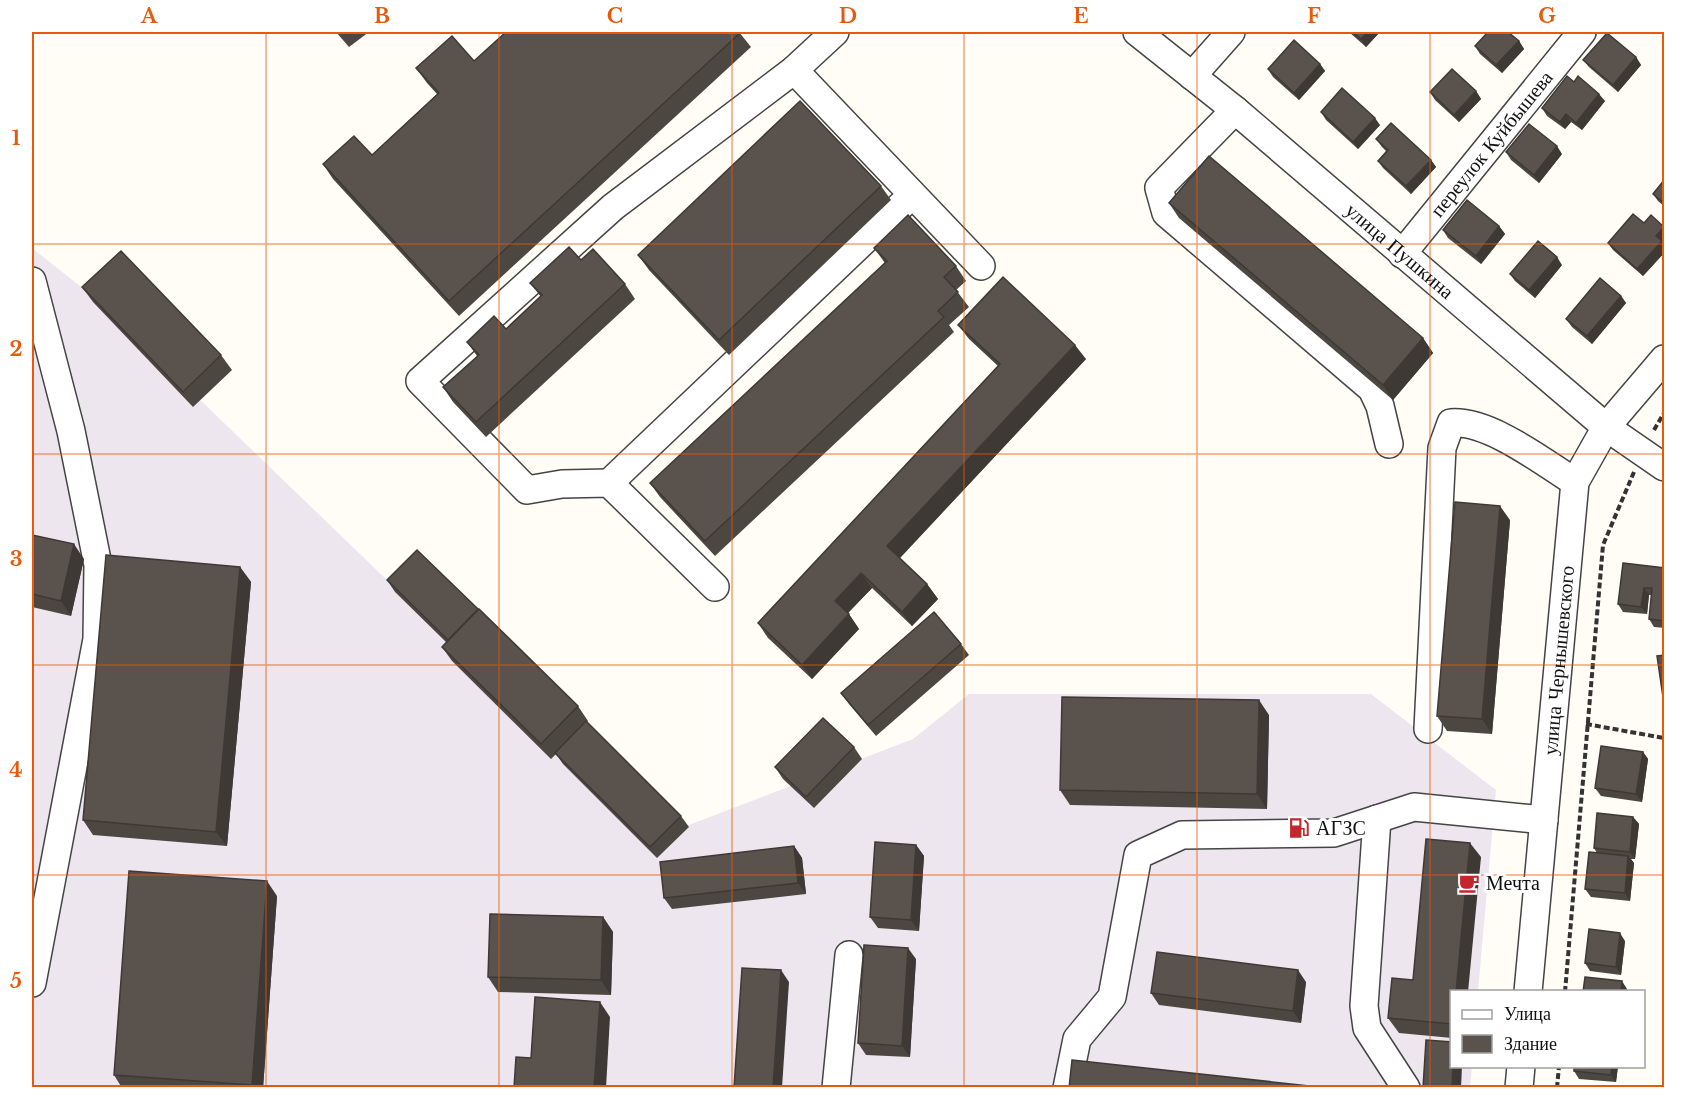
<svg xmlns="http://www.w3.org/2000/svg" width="1696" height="1119" font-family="'Libre Baskerville',serif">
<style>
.industrial{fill:#eee6ef}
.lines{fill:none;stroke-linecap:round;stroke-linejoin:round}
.minor-casing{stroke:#444;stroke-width:30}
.path{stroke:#333;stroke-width:4;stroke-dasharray:6 3;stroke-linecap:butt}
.minor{stroke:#fff;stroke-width:27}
.wall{fill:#4d4742}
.shaded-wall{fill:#3f3936}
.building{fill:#5a524d;stroke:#3f3936;stroke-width:1.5}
.grid{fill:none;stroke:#e8590c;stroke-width:1.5;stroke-opacity:0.55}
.labels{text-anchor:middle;stroke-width:6;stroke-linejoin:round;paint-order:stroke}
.street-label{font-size:20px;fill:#111;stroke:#fff}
.poi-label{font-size:20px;fill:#111;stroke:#fff;text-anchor:start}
.neatline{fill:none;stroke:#e8590c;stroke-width:2}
.grid-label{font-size:20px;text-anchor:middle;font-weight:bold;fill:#e8590c}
</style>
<rect width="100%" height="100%" fill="#fffdf5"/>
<!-- industrial -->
<path class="industrial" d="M 32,248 L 90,294 L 655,838 L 913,739 L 969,694 L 1371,694 L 1496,790 L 1478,991 L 1452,992 L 1452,1066 L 1472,1067 L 1470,1087 L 32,1087 Z"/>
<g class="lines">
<!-- minor casing -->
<g class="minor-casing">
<g id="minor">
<path id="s1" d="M 1137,32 L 1235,110 L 1606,427 L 1664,467"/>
<path d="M 794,70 L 981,266"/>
<path d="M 1192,76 L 1231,32"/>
<path d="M 1235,110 L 1159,188 L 1166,213 L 1372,389 L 1380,406 L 1389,444"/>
<path id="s2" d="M 1402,254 L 1582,32"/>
<path d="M 32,281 L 71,431 L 98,565 L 97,639 L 32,983"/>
<path d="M 609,483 L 912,195"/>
<path d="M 715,587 L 609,483 L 562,484 L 527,490 L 420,381 L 613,207 L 794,70 L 835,32"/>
<path d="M 1428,729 L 1442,448 L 1451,423 C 1489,420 1543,462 1575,482"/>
<path d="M 1377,819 L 1364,1006 L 1367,1028 L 1406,1088"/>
<path id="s3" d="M 1528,992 L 1575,482 L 1606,427 L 1664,359"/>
<path d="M 836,1088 L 849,955"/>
<path d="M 1067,1088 L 1077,1039 L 1112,997 L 1138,855 L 1182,835 L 1334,833 L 1414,807 L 1544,820"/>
<path d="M 1519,1088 L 1521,1066"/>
</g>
</g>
<!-- path -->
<g class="path">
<path d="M 1654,430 L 1664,413"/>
<path d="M 1586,724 L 1664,738"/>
<path d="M 1565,992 L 1603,545 L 1634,472"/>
<path d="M 1557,1088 L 1559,1066"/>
</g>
<!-- minor -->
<use href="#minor" class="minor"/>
</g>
<!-- wall -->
<g class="wall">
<path d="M 336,32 L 369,32 L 349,47 Z"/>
<path d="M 739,32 L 751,47 L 459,316 L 333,179 L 323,164 L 372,155 L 437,94 L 427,83 L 416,68 Z"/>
<path d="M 1349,32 L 1380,32 L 1366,47 Z"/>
<path d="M 1519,41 L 1524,49 L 1502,73 L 1480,54 L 1475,46 Z"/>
<path d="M 1636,57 L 1641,65 L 1618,92 L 1589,67 L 1583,60 Z"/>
<path d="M 1320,64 L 1325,71 L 1299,100 L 1273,77 L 1268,69 Z"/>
<path d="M 1574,82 L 1605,101 L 1582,130 L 1571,122 L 1565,129 L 1547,116 L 1542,108 Z"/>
<path d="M 1476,91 L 1481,99 L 1459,122 L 1435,100 L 1430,92 Z"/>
<path d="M 1321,112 L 1380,125 L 1358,149 L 1326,120 Z"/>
<path d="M 1376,139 L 1431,160 L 1436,167 L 1411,194 L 1383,168 L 1378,161 L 1386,151 L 1382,147 Z"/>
<path d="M 1506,152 L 1562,154 L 1539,183 L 1511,160 Z"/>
<path d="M 1665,179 L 1665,207 L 1658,201 L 1653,194 Z"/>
<path d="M 881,186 L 891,200 L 729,355 L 649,270 L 638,255 Z"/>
<path d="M 1169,203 L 1423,338 L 1433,353 L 1393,400 L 1179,218 Z"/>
<path d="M 1644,223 L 1665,227 L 1665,240 L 1663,242 L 1665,244 L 1665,252 L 1643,276 L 1613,250 L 1608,243 Z"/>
<path d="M 1499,226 L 1505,234 L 1481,264 L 1448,238 L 1443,230 Z"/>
<path d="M 874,248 L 956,266 L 966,281 L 956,290 L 969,307 L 949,325 L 954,332 L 715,556 L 660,497 L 650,483 L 885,263 Z"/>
<path d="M 581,260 L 625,284 L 635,299 L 486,437 L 453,402 L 443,387 L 477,356 L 467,342 L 506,329 L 541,297 L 530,283 Z"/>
<path d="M 1562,265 L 1535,298 L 1515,281 L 1510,274 Z"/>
<path d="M 82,287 L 221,355 L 232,370 L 193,407 L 93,302 Z"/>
<path d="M 1621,296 L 1626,303 L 1592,344 L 1572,327 L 1566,319 Z"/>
<path d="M 958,325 L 1086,359 L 900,558 L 927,584 L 938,599 L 912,626 L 872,588 L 848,613 L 859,629 L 812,679 L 768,638 L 758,623 L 998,366 L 969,339 Z"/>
<path d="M 1510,520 L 1492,734 L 1447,731 L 1437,716 Z"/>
<path d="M 32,535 L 84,559 L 71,616 L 32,607 Z"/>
<path d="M 240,567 L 251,582 L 227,846 L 93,835 L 83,820 Z"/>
<path d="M 1665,568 L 1665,628 L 1654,627 L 1649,619 L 1652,595 L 1649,595 L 1647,614 L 1623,612 L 1618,604 Z"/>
<path d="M 387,580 L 578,706 L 588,721 L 587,722 L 681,816 L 689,827 L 657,858 L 563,764 L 556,754 L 551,759 L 452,661 L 442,647 L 446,642 L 395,592 Z"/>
<path d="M 961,644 L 969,655 L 876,736 L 849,704 L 841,693 Z"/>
<path d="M 1269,715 L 1267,809 L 1070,805 L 1060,790 Z"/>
<path d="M 854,747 L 862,759 L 814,808 L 783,779 L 775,767 Z"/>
<path d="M 1643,752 L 1648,759 L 1642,802 L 1601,796 L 1595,788 Z"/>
<path d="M 1633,817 L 1639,824 L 1635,859 L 1631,859 L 1634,863 L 1630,901 L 1591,897 L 1585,889 L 1597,853 L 1594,848 Z"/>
<path d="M 916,845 L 924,856 L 919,931 L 878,928 L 870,917 Z"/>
<path d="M 794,846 L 802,858 L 806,894 L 672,909 L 664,898 Z"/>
<path d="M 1481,857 L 1452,992 L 1452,1038 L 1399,1033 L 1388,1018 L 1413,980 Z"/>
<path d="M 277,896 L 263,1088 L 122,1088 L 114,1075 Z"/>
<path d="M 603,917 L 613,932 L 611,995 L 498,992 L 488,977 Z"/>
<path d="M 1625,941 L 1621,975 L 1590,971 L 1585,963 Z"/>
<path d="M 916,959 L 910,1057 L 866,1055 L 858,1043 Z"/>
<path d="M 1306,982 L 1301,1023 L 1159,1005 L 1151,993 Z"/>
<path d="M 1574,1066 L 1618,1066 L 1616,1082 L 1579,1079 L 1574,1071 Z"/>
</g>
<!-- shaded-wall -->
<g class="shaded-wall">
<path d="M 1368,32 L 1380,32 L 1366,47 L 1361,39 Z"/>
<path d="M 1519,41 L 1524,49 L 1502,73 L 1496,65 Z"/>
<path d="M 1636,57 L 1641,65 L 1618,92 L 1613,85 Z"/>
<path d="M 1320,64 L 1325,71 L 1299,100 L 1294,93 Z"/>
<path d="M 1476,91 L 1481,99 L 1459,122 L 1454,115 Z"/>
<path d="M 1599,94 L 1605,101 L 1582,130 L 1576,123 Z"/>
<path d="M 1566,114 L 1571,122 L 1565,129 L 1560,122 Z"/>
<path d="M 1375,118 L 1380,125 L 1358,149 L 1353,142 Z"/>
<path d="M 1557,146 L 1562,154 L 1539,183 L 1534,175 Z"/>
<path d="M 1431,160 L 1436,167 L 1411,194 L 1406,186 Z"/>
<path d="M 1499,226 L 1505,234 L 1481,264 L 1476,256 Z"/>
<path d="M 1664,227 L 1665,240 L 1663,242 L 1665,244 L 1665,252 L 1643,276 L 1637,269 L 1656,236 Z"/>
<path d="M 1557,257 L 1562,265 L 1535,298 L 1529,290 Z"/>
<path d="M 1621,296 L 1626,303 L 1592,344 L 1587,336 Z"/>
<path d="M 1423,338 L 1433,353 L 1393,400 L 1383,385 Z"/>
<path d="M 1075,345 L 1086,359 L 897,561 L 887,546 Z"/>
<path d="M 1500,506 L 1510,520 L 1492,734 L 1482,719 Z"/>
<path d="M 74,544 L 84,559 L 71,616 L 61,601 Z"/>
<path d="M 240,567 L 251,582 L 227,846 L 216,832 Z"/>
<path d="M 861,573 L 872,588 L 845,616 L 835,601 Z"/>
<path d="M 927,584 L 938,599 L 912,626 L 902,612 Z"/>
<path d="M 1644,588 L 1649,595 L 1647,614 L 1641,607 Z"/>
<path d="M 849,614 L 859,629 L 812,679 L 802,665 Z"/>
<path d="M 1259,700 L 1269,715 L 1267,809 L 1257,794 Z"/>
<path d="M 1643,752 L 1648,759 L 1642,802 L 1636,794 Z"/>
<path d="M 1633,817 L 1639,824 L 1635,859 L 1630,852 Z"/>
<path d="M 1470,843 L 1481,857 L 1468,992 L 1456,992 Z"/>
<path d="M 916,845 L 924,856 L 919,931 L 911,920 Z"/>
<path d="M 794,846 L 802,858 L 806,894 L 798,883 Z"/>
<path d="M 1628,856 L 1634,863 L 1630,901 L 1625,893 Z"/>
<path d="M 267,881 L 277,896 L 263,1088 L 254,1088 L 252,1085 Z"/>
<path d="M 603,917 L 613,932 L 611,995 L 601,980 Z"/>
<path d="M 1620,933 L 1625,941 L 1621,975 L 1616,967 Z"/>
<path d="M 908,948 L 916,959 L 910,1057 L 902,1046 Z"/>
<path d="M 781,970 L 789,982 L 782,1088 L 773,1088 Z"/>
<path d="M 1298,970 L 1306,982 L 1301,1023 L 1293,1011 Z"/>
<path d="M 1622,981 L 1627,989 L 1627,992 L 1621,992 Z"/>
<path d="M 600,1002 L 610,1017 L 606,1088 L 594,1088 Z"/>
<path d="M 1453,1066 L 1462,1066 L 1461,1088 L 1452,1088 Z"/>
<path d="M 1612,1066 L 1618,1066 L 1616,1082 L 1611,1075 Z"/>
</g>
<!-- building -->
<g class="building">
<path d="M 506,32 L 739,32 L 740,33 L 449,301 L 323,164 L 354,136 L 372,155 L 439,93 L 416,68 L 452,36 L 474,61 Z"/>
<path d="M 1352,32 L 1368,32 L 1361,39 Z"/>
<path d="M 1488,32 L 1508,32 L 1519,41 L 1496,65 L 1475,46 Z"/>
<path d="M 1607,33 L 1636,57 L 1613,85 L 1583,60 Z"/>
<path d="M 1294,40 L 1320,64 L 1294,93 L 1268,69 Z"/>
<path d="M 1452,69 L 1476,91 L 1454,115 L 1430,92 Z"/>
<path d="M 1567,76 L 1574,82 L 1578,76 L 1599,94 L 1576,123 L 1566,114 L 1560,122 L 1542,108 Z"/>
<path d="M 1342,88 L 1375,118 L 1353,142 L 1321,112 Z"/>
<path d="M 800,101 L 881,186 L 719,340 L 638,255 Z"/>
<path d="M 1391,123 L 1431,160 L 1406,186 L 1378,161 L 1388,150 L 1376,139 Z"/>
<path d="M 1529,124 L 1557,146 L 1534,175 L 1506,152 Z"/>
<path d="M 1209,156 L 1423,338 L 1383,385 L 1169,203 Z"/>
<path d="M 1665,179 L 1665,204 L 1653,194 Z"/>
<path d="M 1467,200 L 1499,226 L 1476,256 L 1443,230 Z"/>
<path d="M 1633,214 L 1644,223 L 1651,215 L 1664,227 L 1656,236 L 1662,241 L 1637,269 L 1608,243 Z"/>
<path d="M 908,215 L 956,266 L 944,277 L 958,292 L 938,311 L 944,317 L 705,541 L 650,483 L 887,261 L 874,248 Z"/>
<path d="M 1538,241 L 1557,257 L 1529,290 L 1510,274 Z"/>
<path d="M 569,247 L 581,260 L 593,249 L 625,284 L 476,422 L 443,387 L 479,355 L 467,342 L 494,316 L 506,329 L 542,295 L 530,283 Z"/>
<path d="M 121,251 L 221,355 L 183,392 L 82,287 Z"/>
<path d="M 1003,277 L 1075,345 L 887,546 L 927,584 L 902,612 L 861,573 L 835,601 L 849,614 L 802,665 L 758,623 L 1000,364 L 958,325 Z"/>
<path d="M 1600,278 L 1621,296 L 1587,336 L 1566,319 Z"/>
<path d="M 1455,502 L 1500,506 L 1482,719 L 1437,716 Z"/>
<path d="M 32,535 L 74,544 L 61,601 L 32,594 Z"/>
<path d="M 417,550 L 478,609 L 448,640 L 387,580 Z"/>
<path d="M 106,555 L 240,567 L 216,832 L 83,820 Z"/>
<path d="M 1623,563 L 1665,568 L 1665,621 L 1649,619 L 1652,588 L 1644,588 L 1641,607 L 1618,604 Z"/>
<path d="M 479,609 L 578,706 L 541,744 L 442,647 Z"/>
<path d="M 934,612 L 961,644 L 868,725 L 841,693 Z"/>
<path d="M 1665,655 L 1665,704 L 1664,704 L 1657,656 Z"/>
<path d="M 1062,697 L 1259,700 L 1257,794 L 1060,790 Z"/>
<path d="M 823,718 L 854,747 L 806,797 L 775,767 Z"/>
<path d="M 586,721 L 681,816 L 650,847 L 555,753 Z"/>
<path d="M 1601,746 L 1643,752 L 1636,794 L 1595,788 Z"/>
<path d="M 1597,813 L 1633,817 L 1630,852 L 1594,848 Z"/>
<path d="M 1426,839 L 1470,843 L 1456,992 L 1452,992 L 1452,1024 L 1388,1018 L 1392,978 L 1413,980 Z"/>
<path d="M 875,842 L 916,845 L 911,920 L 870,917 Z"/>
<path d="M 794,846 L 798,883 L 664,898 L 660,862 Z"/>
<path d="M 1589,852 L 1628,856 L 1625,893 L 1585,889 Z"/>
<path d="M 129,871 L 267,881 L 252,1085 L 114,1075 Z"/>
<path d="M 490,914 L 603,917 L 601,980 L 488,977 Z"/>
<path d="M 1589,929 L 1620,933 L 1616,967 L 1585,963 Z"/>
<path d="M 864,945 L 908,948 L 902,1046 L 858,1043 Z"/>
<path d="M 1157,952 L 1298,970 L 1293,1011 L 1151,993 Z"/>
<path d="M 742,968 L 781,970 L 773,1088 L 734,1088 Z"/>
<path d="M 1585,977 L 1622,981 L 1621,992 L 1583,992 Z"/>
<path d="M 535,997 L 600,1002 L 594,1088 L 514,1088 L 516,1057 L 531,1058 Z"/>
<path d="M 1426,1040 L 1452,1042 L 1452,1066 L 1453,1066 L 1452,1088 L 1423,1088 Z"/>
<path d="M 1072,1060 L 1328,1088 L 1069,1088 Z"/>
<path d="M 1574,1066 L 1612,1066 L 1611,1075 L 1574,1071 Z"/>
</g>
<!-- grid -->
<path class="grid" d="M 266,32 L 266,1088M 499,32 L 499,1088M 732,32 L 732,1088M 964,32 L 964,1088M 1197,32 L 1197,1088M 1430,32 L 1430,1088M 32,244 L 1664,244M 32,454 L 1664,454M 32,665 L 1664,665M 32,875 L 1664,875"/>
<!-- icons -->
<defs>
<g id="fuel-bare" transform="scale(1.62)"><path d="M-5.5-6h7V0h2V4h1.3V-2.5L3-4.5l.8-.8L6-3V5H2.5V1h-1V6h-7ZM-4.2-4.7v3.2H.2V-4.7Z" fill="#c4262e" stroke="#fff" stroke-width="2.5" paint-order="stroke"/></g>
<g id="cafe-bare" transform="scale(1.62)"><path d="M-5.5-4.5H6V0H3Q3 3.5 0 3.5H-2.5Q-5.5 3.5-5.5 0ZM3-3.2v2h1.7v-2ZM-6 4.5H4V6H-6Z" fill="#c4262e" stroke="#fff" stroke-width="2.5" paint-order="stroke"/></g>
</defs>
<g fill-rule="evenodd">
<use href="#fuel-bare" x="1299" y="828"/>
<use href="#cafe-bare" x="1469" y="883"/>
</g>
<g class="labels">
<!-- street labels -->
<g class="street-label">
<text dy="7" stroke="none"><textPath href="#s2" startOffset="142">переулок Куйбышева</textPath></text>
<text dy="7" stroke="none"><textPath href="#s1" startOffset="342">улица Пушкина</textPath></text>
<text dy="7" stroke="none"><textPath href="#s3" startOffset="333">улица Чернышевского</textPath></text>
</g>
<!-- poi labels -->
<g class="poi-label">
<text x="1316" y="835">АГЗС</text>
<text x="1486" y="890">Мечта</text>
</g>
</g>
<!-- border -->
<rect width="1696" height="1119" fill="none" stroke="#ffffff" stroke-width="66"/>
<!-- legend -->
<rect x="1450" y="990" width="195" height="78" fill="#ffffff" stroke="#a0a0a0" stroke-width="1.5"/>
<rect x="1462" y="1010" width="30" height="9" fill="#ffffff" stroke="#a0a0a0" stroke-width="1.5"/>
<text x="1504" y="1020" font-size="18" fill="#111111">Улица</text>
<rect x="1462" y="1035" width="30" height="18" fill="#5a524d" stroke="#a0a0a0" stroke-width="1.5"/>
<text x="1504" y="1050" font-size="18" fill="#111111">Здание</text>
<rect x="33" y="33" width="1630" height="1053" class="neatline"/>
<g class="grid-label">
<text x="149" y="23">A</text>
<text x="382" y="23">B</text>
<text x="615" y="23">C</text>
<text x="848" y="23">D</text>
<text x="1081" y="23">E</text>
<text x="1314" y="23">F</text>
<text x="1547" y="23">G</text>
<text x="16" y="145">1</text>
<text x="16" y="356">2</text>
<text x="16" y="566">3</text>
<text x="16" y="777">4</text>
<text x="16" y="988">5</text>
</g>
</svg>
